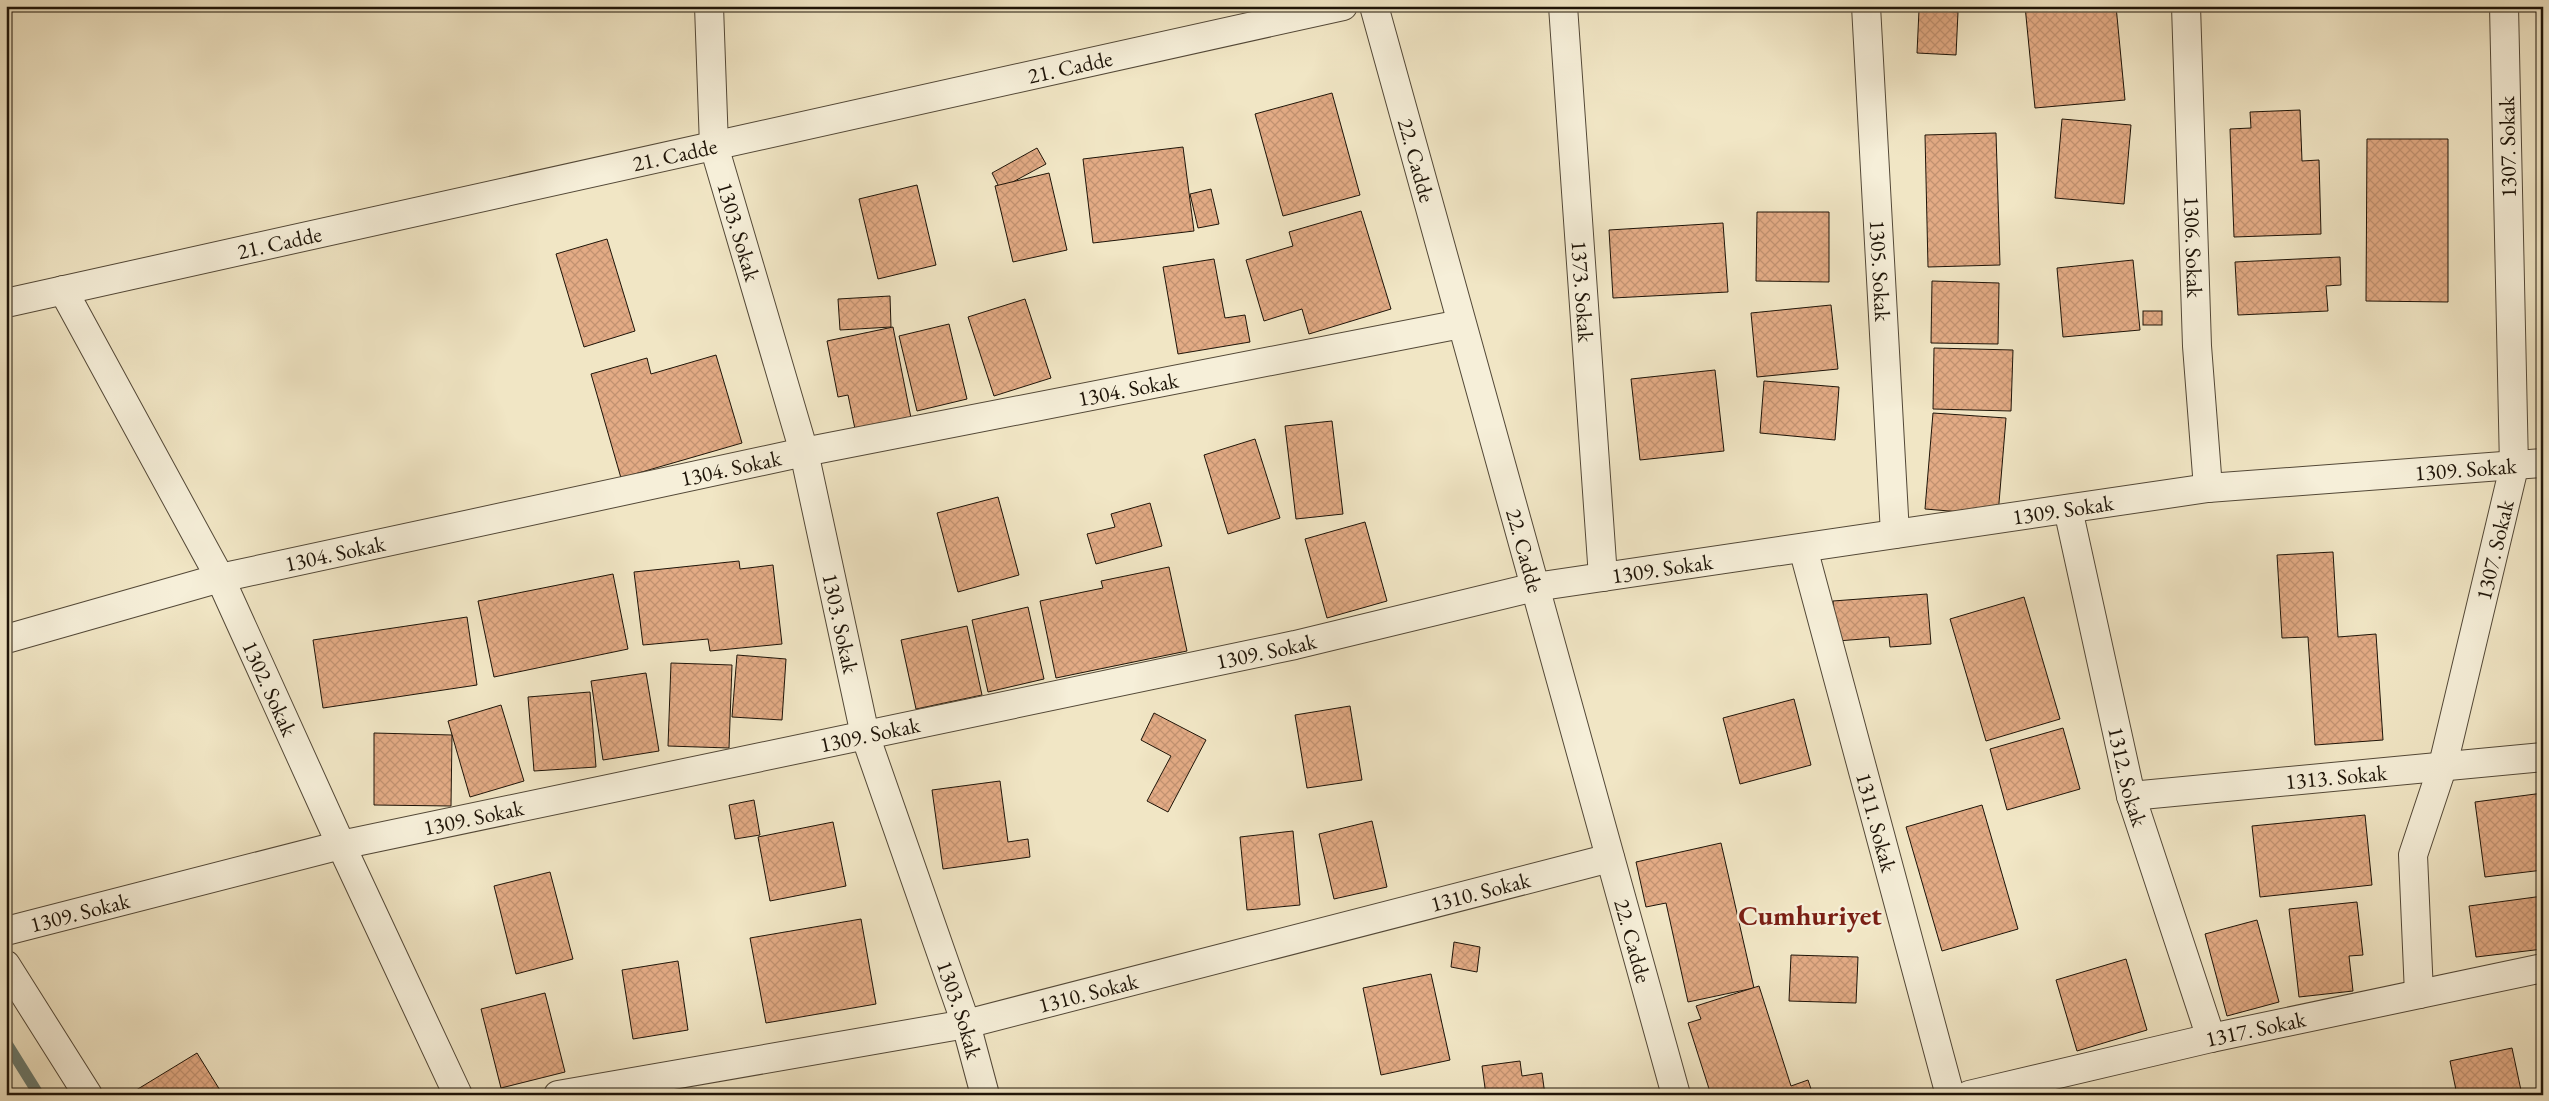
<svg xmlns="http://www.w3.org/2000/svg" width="2549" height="1101" font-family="'EB Garamond',serif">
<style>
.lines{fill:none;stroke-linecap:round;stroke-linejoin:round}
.stream{stroke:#697b70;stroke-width:11}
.building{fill:url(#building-cross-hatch);stroke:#1e1408}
.minor-casing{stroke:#534837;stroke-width:30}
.tertiary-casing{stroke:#534837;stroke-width:30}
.minor{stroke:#f6efd9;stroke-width:28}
.tertiary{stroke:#f6efd9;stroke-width:28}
.labels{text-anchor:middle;stroke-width:4.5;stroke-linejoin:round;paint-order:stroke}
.street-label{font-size:22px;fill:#1e1408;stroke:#f6efd9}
.district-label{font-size:28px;font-weight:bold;fill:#7a1f14;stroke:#f6efd9}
</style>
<defs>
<pattern id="building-cross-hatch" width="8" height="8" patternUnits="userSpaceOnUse" patternTransform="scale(1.25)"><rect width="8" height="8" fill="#e3ab85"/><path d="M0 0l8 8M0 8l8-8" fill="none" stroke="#c29271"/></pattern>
</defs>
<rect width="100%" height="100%" fill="#f1e6c5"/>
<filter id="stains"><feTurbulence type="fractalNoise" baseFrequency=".004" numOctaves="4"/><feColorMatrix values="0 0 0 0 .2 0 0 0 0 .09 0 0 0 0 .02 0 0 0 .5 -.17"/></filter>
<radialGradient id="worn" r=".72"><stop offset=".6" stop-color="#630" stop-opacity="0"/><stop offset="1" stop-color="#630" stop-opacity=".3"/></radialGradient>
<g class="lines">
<!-- stream -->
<path class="stream" d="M 6,1042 L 39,1095"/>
</g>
<!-- building -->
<g class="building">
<path d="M 2025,6 L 2116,6 L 2125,100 L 2035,108 Z"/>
<path d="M 1919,10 L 1958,12 L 1956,55 L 1917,53 Z"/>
<path d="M 1332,93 L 1360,195 L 1283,216 L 1255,114 Z"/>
<path d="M 2300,110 L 2302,161 L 2319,160 L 2321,234 L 2234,237 L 2230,129 L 2251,128 L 2250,112 Z"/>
<path d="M 2062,119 L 2131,125 L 2124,204 L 2055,198 Z"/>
<path d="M 1996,133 L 2000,265 L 1928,267 L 1925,135 Z"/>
<path d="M 2367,139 L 2448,139 L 2448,302 L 2366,301 Z"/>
<path d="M 1183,147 L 1194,231 L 1093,243 L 1083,159 Z"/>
<path d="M 1037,148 L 1046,164 L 1000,189 L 992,173 Z"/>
<path d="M 1049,173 L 1067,250 L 1013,262 L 995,186 Z"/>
<path d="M 917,185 L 936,265 L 878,279 L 859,199 Z"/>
<path d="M 1211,189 L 1219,224 L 1198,228 L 1190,194 Z"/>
<path d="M 1361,211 L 1391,309 L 1309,334 L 1302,309 L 1264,321 L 1246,260 L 1293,246 L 1289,232 Z"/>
<path d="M 1757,212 L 1829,212 L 1829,282 L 1756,281 Z"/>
<path d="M 1723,223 L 1728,292 L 1613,298 L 1609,230 Z"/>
<path d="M 607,239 L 635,331 L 584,347 L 556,254 Z"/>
<path d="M 2340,257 L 2341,285 L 2326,286 L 2328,311 L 2238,315 L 2235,262 Z"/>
<path d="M 1214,259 L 1225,318 L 1245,315 L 1250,342 L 1178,354 L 1163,267 Z"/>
<path d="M 2133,260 L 2140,330 L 2063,337 L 2057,268 Z"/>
<path d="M 1932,281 L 1999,283 L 1998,344 L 1931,343 Z"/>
<path d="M 890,296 L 891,327 L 840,330 L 838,299 Z"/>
<path d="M 1025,299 L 1051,378 L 994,396 L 968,317 Z"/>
<path d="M 1831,305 L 1838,369 L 1757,377 L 1751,313 Z"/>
<rect x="2143" y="311" width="19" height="14"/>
<path d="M 949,324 L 967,399 L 917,411 L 899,336 Z"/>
<path d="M 893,327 L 911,418 L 855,429 L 848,395 L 838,397 L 827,341 Z"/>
<path d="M 1934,348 L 2013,350 L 2011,411 L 1933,409 Z"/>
<path d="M 716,355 L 742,443 L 621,478 L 591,374 L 647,358 L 651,374 Z"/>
<path d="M 1715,370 L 1724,451 L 1640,460 L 1631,379 Z"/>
<path d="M 1764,381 L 1839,387 L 1835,440 L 1760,433 Z"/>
<path d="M 1933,413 L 2006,418 L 1998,515 L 1925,509 Z"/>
<path d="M 1332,421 L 1343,514 L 1296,519 L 1285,426 Z"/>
<path d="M 1255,439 L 1280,518 L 1228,534 L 1204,455 Z"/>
<path d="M 998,497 L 1019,575 L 958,592 L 937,513 Z"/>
<path d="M 1150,503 L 1162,546 L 1096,564 L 1087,534 L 1115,527 L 1111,514 Z"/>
<path d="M 1365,522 L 1387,601 L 1327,618 L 1305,539 Z"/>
<path d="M 2333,552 L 2338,637 L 2376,634 L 2383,740 L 2315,745 L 2308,637 L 2282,638 L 2277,555 Z"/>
<path d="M 739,561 L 740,569 L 773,565 L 782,644 L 710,651 L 708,639 L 643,645 L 634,572 Z"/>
<path d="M 1169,567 L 1187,651 L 1056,678 L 1040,601 L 1103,588 L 1101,581 Z"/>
<path d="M 613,574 L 628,649 L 494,677 L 478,601 Z"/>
<path d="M 1927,594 L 1931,644 L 1890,647 L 1889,637 L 1837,641 L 1833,601 Z"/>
<path d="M 2024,597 L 2060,719 L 1986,741 L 1950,619 Z"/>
<path d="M 1028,607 L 1044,679 L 988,692 L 972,620 Z"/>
<path d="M 467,617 L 477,685 L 323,708 L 313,640 Z"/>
<path d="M 967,626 L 982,695 L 916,709 L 901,640 Z"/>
<path d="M 737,655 L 786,659 L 782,720 L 732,717 Z"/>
<path d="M 671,663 L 732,665 L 729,748 L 668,746 Z"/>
<path d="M 646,673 L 659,751 L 603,760 L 591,681 Z"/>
<path d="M 590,692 L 596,767 L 534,771 L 528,697 Z"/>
<path d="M 1794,699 L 1811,765 L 1740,784 L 1723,718 Z"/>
<path d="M 501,705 L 524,781 L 470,797 L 448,721 Z"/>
<path d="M 1350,706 L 1362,780 L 1307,788 L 1295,715 Z"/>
<path d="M 1154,713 L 1206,740 L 1168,812 L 1147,801 L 1171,756 L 1141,740 Z"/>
<path d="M 2063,728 L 2080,789 L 2007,810 L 1990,749 Z"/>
<path d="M 374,733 L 452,735 L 451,806 L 374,805 Z"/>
<path d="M 1000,781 L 1008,842 L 1028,839 L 1030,857 L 943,869 L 932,790 Z"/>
<path d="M 2543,793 L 2543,870 L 2485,877 L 2475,802 Z"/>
<path d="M 754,800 L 760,835 L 735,839 L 729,805 Z"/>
<path d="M 1982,805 L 2018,929 L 1942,951 L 1906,827 Z"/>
<path d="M 2365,815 L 2372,885 L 2260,897 L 2252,826 Z"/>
<path d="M 1372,821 L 1387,887 L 1334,899 L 1319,834 Z"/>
<path d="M 833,822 L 846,886 L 770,901 L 758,837 Z"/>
<path d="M 1293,831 L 1300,905 L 1247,910 L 1240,837 Z"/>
<path d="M 1721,843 L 1754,988 L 1688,1002 L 1666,903 L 1646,907 L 1636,862 Z"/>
<path d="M 550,872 L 573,959 L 516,974 L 494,886 Z"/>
<path d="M 2543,896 L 2543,949 L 2476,957 L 2469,906 Z"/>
<path d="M 2357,902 L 2363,955 L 2349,956 L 2353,991 L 2299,997 L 2289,909 Z"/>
<path d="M 861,919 L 876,1004 L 766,1023 L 750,938 Z"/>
<path d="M 2257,920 L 2279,1002 L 2227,1016 L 2205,934 Z"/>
<path d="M 1454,942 L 1480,947 L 1477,972 L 1451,967 Z"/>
<path d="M 1791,955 L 1858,957 L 1856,1003 L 1789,1001 Z"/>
<path d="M 2126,959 L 2147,1030 L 2077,1051 L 2056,980 Z"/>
<path d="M 678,961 L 688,1030 L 633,1039 L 622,970 Z"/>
<path d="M 1431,974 L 1450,1060 L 1381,1075 L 1363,988 Z"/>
<path d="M 1759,986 L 1791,1086 L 1808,1080 L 1813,1095 L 1711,1095 L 1688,1023 L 1701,1019 L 1696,1006 Z"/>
<path d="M 545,993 L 565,1072 L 501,1088 L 481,1009 Z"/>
<path d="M 2512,1048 L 2522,1095 L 2457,1095 L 2450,1061 Z"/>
<path d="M 197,1053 L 223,1095 L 128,1095 Z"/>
<path d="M 1520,1061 L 1522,1076 L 1542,1073 L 1545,1095 L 1486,1095 L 1482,1066 Z"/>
</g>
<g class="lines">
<!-- minor casing -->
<g class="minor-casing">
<g id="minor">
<path id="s1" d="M 1563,6 L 1603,577"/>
<path id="s2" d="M 1866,6 L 1895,534"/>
<path id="s3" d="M 2186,6 L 2197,346 L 2208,488"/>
<path id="s4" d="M 714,146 L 804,452 L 865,735 L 966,1024 L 985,1095"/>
<path id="s5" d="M 63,290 L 220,578 L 341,845 L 458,1095"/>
<path id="s6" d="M 2068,509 L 2131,796 L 2211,1038"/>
<path id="s7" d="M 1803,548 L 1950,1095"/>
<path id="s8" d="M 6,639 L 220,578 L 804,452 L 1461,324"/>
<path id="s9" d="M 2131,796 L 2543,757"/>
<path id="s10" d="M 6,931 L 341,845 L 1295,645 L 1535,587 L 2208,488 L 2543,463"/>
<path id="s11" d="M 2419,994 L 2413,855 L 2443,765 L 2514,467 L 2504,6"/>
<path id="s12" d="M 558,1095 L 966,1024 L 1610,858"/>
<path id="s13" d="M 1969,1095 L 2211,1038 L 2543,968"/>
</g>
</g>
<!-- tertiary casing -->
<g class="tertiary-casing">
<g id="tertiary">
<path d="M 709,6 L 714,146"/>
<path id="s14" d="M 1374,6 L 1676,1095"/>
<path id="s15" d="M 6,303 L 1343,6"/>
<path d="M 6,965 L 88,1095"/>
</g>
</g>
<!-- minor -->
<use href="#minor" class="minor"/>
<!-- tertiary -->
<use href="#tertiary" class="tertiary"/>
</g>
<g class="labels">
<!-- street labels -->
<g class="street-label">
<text dy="8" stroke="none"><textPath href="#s15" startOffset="1090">21. Cadde</textPath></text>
<text transform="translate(2507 147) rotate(-91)" y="8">1307. Sokak</text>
<text dy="8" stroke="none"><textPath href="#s15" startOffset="685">21. Cadde</textPath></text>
<text dy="8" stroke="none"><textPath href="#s14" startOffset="160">22. Cadde</textPath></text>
<text dy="8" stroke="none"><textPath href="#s4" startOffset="89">1303. Sokak</textPath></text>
<text dy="8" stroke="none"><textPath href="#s15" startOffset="280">21. Cadde</textPath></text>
<text dy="8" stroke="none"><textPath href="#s3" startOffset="241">1306. Sokak</textPath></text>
<text dy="8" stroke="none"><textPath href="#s2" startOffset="265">1305. Sokak</textPath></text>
<text dy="8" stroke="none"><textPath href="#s1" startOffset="286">1373. Sokak</textPath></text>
<text dy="8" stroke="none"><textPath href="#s8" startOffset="1150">1304. Sokak</textPath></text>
<text dy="8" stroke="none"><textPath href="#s8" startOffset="745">1304. Sokak</textPath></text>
<text dy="8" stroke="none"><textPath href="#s10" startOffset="2506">1309. Sokak</textPath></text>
<text dy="8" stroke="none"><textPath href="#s10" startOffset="2101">1309. Sokak</textPath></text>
<text dy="8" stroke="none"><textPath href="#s11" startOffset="455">1307. Sokak</textPath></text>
<text dy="8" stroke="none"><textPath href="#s14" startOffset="565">22. Cadde</textPath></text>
<text dy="8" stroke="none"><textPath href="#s8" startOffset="340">1304. Sokak</textPath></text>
<text dy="8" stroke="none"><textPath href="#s10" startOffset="1696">1309. Sokak</textPath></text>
<text dy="8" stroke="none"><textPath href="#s4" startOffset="494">1303. Sokak</textPath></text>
<text dy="8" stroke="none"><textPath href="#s10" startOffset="1291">1309. Sokak</textPath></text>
<text dy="8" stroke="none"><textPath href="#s5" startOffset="449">1302. Sokak</textPath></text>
<text dy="8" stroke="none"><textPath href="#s10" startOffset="886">1309. Sokak</textPath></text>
<text dy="8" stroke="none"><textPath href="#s6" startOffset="274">1312. Sokak</textPath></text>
<text dy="8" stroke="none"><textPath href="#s9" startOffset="206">1313. Sokak</textPath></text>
<text dy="8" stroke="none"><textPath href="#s10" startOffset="481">1309. Sokak</textPath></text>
<text dy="8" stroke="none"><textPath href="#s7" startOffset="284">1311. Sokak</textPath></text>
<text dy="8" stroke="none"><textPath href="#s12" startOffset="945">1310. Sokak</textPath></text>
<text dy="8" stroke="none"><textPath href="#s10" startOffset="76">1309. Sokak</textPath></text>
<text dy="8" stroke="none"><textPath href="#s14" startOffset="970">22. Cadde</textPath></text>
<text dy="8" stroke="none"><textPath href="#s12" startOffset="540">1310. Sokak</textPath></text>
<text dy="8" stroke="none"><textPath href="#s4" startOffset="899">1303. Sokak</textPath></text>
<text dy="8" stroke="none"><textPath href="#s13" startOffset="294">1317. Sokak</textPath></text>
</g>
<!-- district labels -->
<g class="district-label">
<text x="1810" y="925">Cumhuriyet</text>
</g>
</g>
<!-- margin -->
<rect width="2549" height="1101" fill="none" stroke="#f1e6c5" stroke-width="25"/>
<rect x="8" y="8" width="2534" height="1086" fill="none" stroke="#1e1408" stroke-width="2.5"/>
<rect x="12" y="12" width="2524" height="1076" fill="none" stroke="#1e1408"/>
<rect width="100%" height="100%" filter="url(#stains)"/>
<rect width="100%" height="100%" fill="url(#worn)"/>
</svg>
